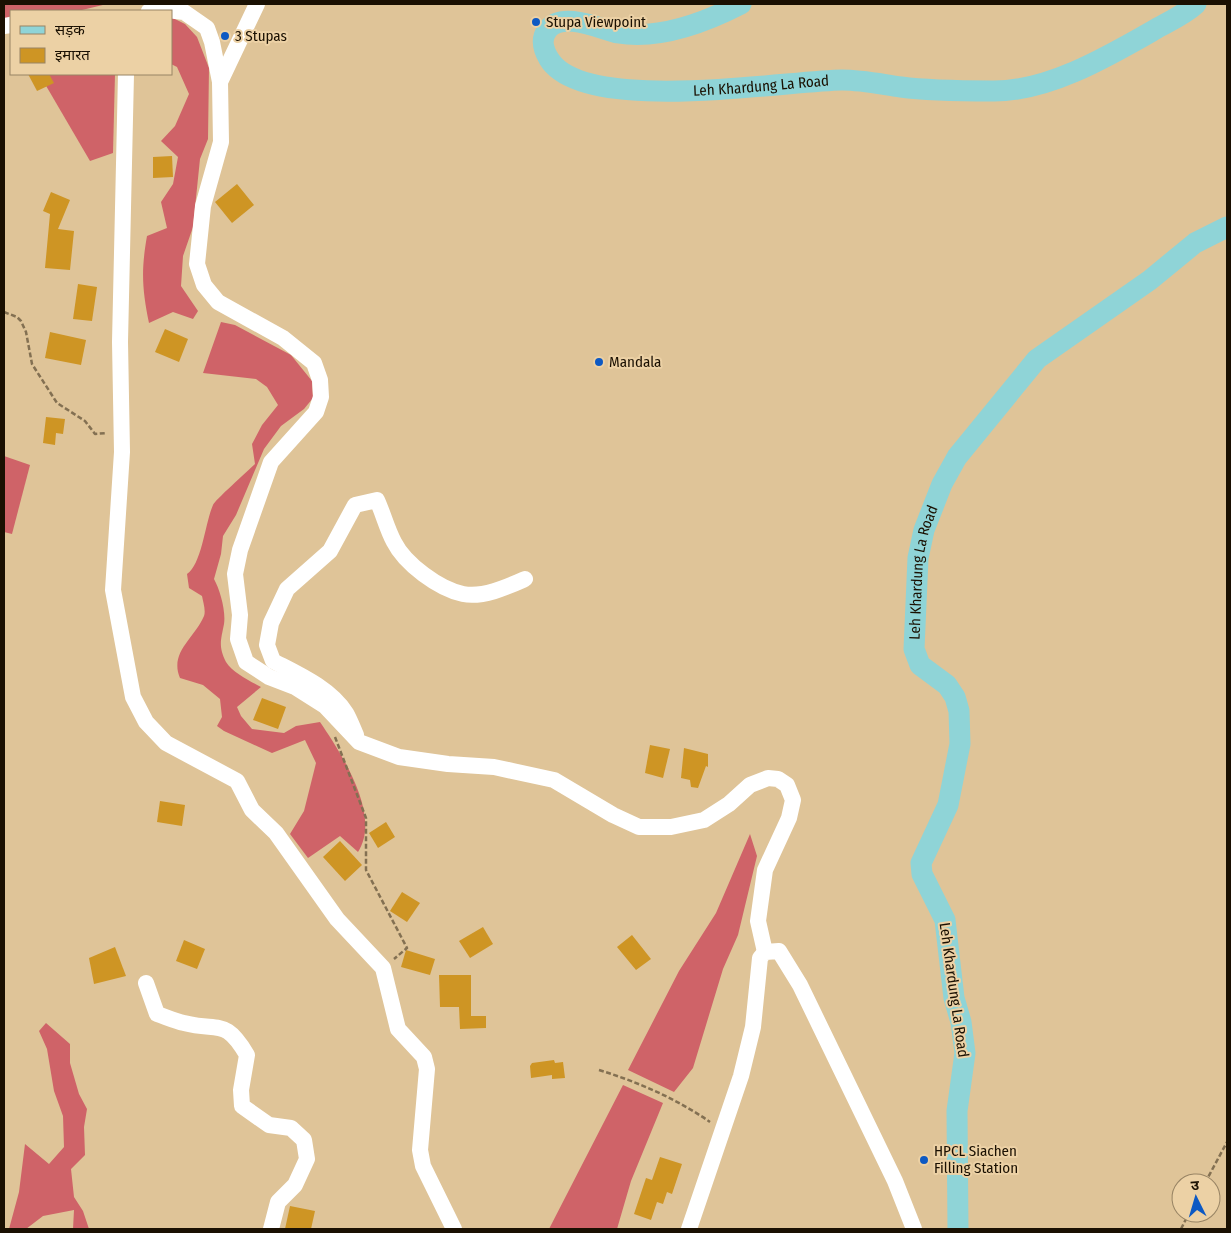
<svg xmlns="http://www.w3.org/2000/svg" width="1231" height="1233" font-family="'Fira Sans Condensed','Noto Sans Devanagari',sans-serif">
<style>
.forest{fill:#cf6368}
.building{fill:#ce9524}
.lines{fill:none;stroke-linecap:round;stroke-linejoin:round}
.path{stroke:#837052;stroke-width:2.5;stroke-dasharray:5 2.5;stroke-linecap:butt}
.minor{stroke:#fff;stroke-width:16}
.major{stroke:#8fd4d7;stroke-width:21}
.poi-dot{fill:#0d59c3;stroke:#ecd1a5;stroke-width:2}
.labels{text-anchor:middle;stroke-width:4;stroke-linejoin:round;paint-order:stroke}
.poi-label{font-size:15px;fill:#1a1002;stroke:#ecd1a5;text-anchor:start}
.street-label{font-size:15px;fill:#1a1002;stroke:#ecd1a5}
</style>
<rect width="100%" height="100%" fill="#dfc498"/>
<!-- forest -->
<g class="forest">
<path d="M 4,4 L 107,4 L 82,10 L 11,11 L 11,16 L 4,19 Z"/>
<path d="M 171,17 L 185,24 L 197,37 L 209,68 L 208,139 L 200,159 L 193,227 L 183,256 L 181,286 L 198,311 L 193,319 L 173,312 L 149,323 C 142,289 141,270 147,236 L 167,228 L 161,202 L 173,184 L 178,157 L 161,141 L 175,126 L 189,94 L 177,67 L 171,64 Z"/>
<path d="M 43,74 L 115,74 L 113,153 L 90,161 L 45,84 Z"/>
<path d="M 221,322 L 235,325 L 291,355 L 312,381 L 313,398 L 304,409 L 281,426 L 264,449 L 236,515 L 223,536 L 221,554 L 214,579 C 220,590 226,611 224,624 C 221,640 218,646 226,662 C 233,673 250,681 261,687 L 237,707 L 241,716 L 252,729 L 284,733 L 296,726 L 320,722 C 341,753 382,815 358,852 L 340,836 L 308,858 L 290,834 L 304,811 L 316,763 L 305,740 L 272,753 L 224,731 L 217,726 L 222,717 L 220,699 L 203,685 L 180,678 C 169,652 195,638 204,616 C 206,610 203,602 202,596 L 189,588 L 187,574 C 202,564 205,523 213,505 C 214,501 248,471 255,464 L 252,444 L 262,425 L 278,405 L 267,387 L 256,379 L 203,373 Z"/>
<path d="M 4,456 L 30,465 L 12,534 L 4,532 Z"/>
<path d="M 750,834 L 757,856 L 738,935 L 723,969 L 693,1068 L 674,1092 L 628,1070 L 679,971 L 716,913 Z"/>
<path d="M 46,1023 L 70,1044 L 70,1063 L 79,1094 L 87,1109 L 84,1127 L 85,1155 L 71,1169 L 74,1197 L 83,1211 L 89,1229 L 73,1229 L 74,1210 L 43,1216 L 26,1229 L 9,1229 L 19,1192 L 25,1144 L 49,1164 L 64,1147 L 63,1116 L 54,1091 L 47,1049 L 39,1031 Z"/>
<path d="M 623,1085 L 663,1103 L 631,1181 L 617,1229 L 549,1229 Z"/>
</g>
<!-- building -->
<g class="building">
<path d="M 28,74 L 49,74 L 54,83 L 37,91 Z"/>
<path d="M 172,156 L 173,177 L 153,178 L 153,157 Z"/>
<path d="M 237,184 L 254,205 L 232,223 L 215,202 Z"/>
<path d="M 51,192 L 70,200 L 58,229 L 74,231 L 70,270 L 45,268 L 50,214 L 43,211 Z"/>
<path d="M 78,284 L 97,287 L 92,321 L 73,319 Z"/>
<path d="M 165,329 L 188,339 L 179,362 L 155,352 Z"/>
<path d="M 50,332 L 86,340 L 81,365 L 45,358 Z"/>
<path d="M 46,417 L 65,419 L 63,434 L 56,433 L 55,445 L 43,443 Z"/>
<path d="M 262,698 L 286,707 L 278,729 L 253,720 Z"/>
<path d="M 650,745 L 670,749 L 663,778 L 645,773 Z"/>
<path d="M 684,748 L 708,754 L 708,767 L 706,766 L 698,788 L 691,787 L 690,780 L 681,778 Z"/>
<path d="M 160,801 L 185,805 L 182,826 L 157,822 Z"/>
<path d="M 386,822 L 395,837 L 378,848 L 369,833 Z"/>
<path d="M 340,841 L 362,865 L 345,881 L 323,857 Z"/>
<path d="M 402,892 L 420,903 L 407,922 L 390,911 Z"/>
<path d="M 483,927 L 493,944 L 470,958 L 459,941 Z"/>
<path d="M 632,935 L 651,959 L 636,970 L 617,947 Z"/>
<path d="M 184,940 L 205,949 L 197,969 L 176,961 Z"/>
<path d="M 115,947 L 126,976 L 94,984 L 89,958 Z"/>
<path d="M 406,950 L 435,959 L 430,975 L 401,967 Z"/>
<path d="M 439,975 L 471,975 L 471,1016 L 486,1016 L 486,1028 L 460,1029 L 459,1007 L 440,1007 Z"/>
<path d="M 554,1060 L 555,1063 L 563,1062 L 565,1078 L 552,1079 L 552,1075 L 531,1078 L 530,1066 L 532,1063 Z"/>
<path d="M 660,1157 L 682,1164 L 672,1194 L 667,1192 L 663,1204 L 657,1202 L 651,1220 L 634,1214 L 646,1178 L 652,1180 Z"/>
<path d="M 290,1206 L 315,1211 L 311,1229 L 285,1229 Z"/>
</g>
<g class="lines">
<!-- path -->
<g class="path">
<path d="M 4,312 L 17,317 L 21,321 L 26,332 L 32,364 L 57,403 L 85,421 L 95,434 L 107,433"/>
<path d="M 335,737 L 366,818 L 366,870 L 407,948 L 394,959"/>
<path d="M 599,1070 C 638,1082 677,1099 710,1122"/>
<path d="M 1205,1183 L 1227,1142"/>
<path d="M 1181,1229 L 1189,1213"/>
</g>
<!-- minor -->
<g class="minor">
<path d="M 149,11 L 159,9 L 184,12 L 207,28 L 212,42 L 220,82 L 221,142 L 203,206 L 197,264 L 204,285 L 218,302 L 283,338 L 314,363 L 320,380 L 321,397 L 316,412 L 271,462 L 240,550 L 235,574 L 240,615 L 238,639 L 246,662 L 269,677 L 295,687 L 325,706 L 359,742 L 399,757 L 448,764 L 494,767 L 554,780 L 613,815 L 639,827 L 671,827 L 704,820 L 729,804 L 750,785 L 768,778 L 778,779 L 787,785 L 793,800 L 789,818 L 765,870 L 758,921 L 765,952"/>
<path d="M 4,26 L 11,25"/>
<path d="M 126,74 L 120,342 L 122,452 L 113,590 L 133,697 L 146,722 L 166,743 L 237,781 L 252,810 L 276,833 L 337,919 L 383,968 L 398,1029 L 424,1057 L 427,1069 L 420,1150 L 423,1166 L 454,1229"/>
<path d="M 220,82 L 257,4"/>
<path d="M 356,735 C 353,728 350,720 346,713 C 330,688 298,674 273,661 L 267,645 L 271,623 L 287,589 L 330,551 L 355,505 L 377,500 C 383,513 387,529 394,542 C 405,564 439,589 463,594 C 483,598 507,587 525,579"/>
<path d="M 146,983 L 157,1014 C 166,1017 175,1021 184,1023 C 220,1032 225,1018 247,1055 L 241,1090 L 242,1106 L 269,1125 L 291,1128 L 304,1140 L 307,1159 L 295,1185 L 278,1202 L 271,1229"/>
<path d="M 689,1229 L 741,1076 L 753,1027 L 760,958 L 765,952 L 779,951 L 800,985 L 895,1181 L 914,1229"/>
</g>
<!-- major -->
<g class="major">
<path id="s1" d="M 741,4 C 706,22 659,40 618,33 C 600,29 563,11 548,29 C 540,39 543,49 549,59 C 583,115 782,81 842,80 C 862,80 880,84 901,87 C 930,91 962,91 992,91 C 1047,92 1107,57 1154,30 C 1168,22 1184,15 1196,4"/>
<path id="s2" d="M 958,1229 L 957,1111 L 965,1053 L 961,1022 L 954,998 L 945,920 L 922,874 L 921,863 L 948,805 L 960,744 L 959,711 L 955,697 L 947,685 L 920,665 L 914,649 L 918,558 L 924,530 L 942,484 L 957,457 L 1037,359 L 1150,280 L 1195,243 L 1227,227"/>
</g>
</g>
<!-- markers -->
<g class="poi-dot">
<circle cx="536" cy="22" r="5"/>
<circle cx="225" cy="36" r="5"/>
<circle cx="599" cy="362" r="5"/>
<circle cx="924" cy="1160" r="5"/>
</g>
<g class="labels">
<!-- poi labels -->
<g class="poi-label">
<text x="546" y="27">Stupa Viewpoint</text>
<text x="235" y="41">3 Stupas</text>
<text x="609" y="367">Mandala</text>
<text x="934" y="1156">HPCL Siachen<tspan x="934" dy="17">Filling Station</tspan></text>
</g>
<!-- street labels -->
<g class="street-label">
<text dy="5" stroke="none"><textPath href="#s1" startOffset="455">Leh Khardung La Road</textPath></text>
<text dy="5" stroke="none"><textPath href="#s2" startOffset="690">Leh Khardung La Road</textPath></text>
<text transform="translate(954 990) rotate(82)" y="5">Leh Khardung La Road</text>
</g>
</g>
<!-- border -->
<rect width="1231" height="1233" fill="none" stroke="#1a1002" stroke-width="10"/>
<!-- legend -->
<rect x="10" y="10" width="162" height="65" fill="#ecd1a5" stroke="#988464"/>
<rect x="20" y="26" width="25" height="8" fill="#8fd4d7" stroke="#988464"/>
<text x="55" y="35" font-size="15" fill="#1a1002">सड़क</text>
<rect x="20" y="48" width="25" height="15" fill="#ce9524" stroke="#988464"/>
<text x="55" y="60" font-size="15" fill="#1a1002">इमारत</text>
<!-- north arrow -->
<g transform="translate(1196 1198) rotate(355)"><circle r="24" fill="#ecd1a5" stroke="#988464"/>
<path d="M0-4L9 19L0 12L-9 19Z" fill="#0d59c3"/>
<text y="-8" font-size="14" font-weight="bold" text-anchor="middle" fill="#1a1002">उ</text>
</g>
</svg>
